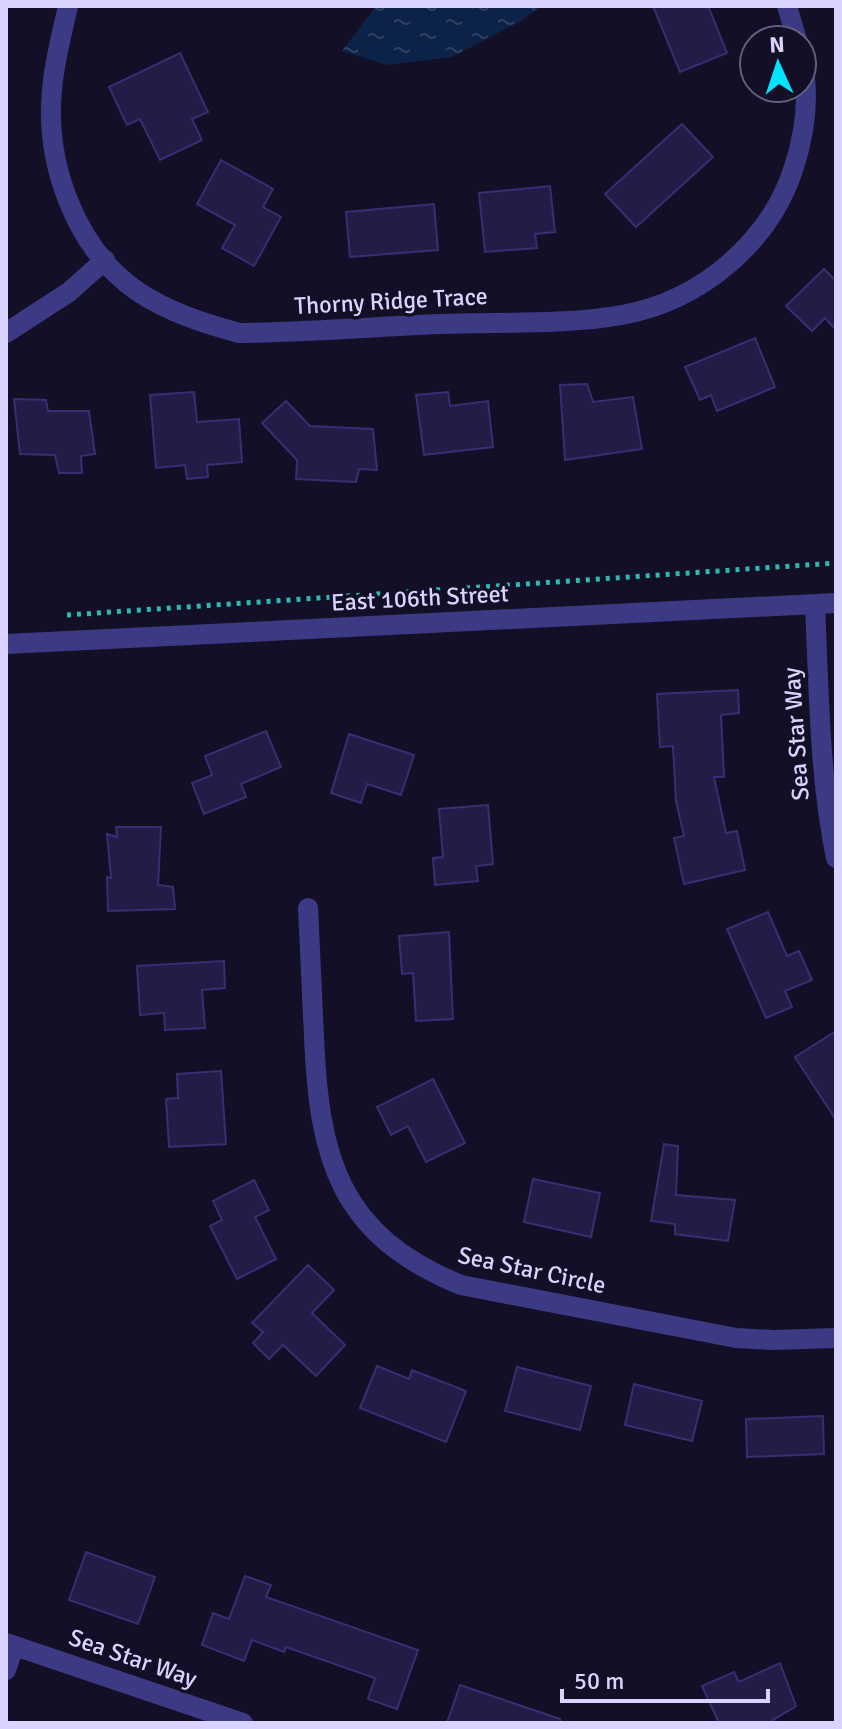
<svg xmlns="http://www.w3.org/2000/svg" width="842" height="1729" font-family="Signika,sans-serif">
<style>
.water{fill:url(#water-ripples)}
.building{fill:#241b47;stroke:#3b2d73;stroke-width:2}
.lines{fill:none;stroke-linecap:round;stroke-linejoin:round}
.path{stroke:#2fb8b0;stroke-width:5;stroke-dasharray:4 6;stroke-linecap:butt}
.minor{stroke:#3d3a85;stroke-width:20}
.labels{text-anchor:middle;stroke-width:7;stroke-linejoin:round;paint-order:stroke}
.street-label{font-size:24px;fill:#d9d4ff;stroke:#130f26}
</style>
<defs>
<pattern id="water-ripples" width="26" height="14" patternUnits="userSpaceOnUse" patternTransform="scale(2)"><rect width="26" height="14" fill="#0c2248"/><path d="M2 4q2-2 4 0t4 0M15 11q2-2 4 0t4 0" fill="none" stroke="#2f4163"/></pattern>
</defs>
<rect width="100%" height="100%" fill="#130f26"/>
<!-- water -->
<path class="water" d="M 376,6 L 541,6 L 521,21 L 452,57 L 387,65 L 342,51 Z"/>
<!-- building -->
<g class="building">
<path d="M 653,6 L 708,6 L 727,53 L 680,72 Z"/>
<path d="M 180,53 L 208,112 L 192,119 L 202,140 L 160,160 L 140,119 L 127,125 L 109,87 Z"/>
<path d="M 682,124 L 713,157 L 636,227 L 605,194 Z"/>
<path d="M 221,160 L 273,189 L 263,207 L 281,217 L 254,266 L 222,248 L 235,225 L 197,204 Z"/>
<path d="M 550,186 L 555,232 L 535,234 L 537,248 L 485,252 L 479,193 Z"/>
<path d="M 434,204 L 438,250 L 350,257 L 346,212 Z"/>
<path d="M 824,269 L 836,281 L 836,330 L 825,318 L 812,331 L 786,306 Z"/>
<path d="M 755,338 L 775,387 L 717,411 L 711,395 L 700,400 L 685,367 Z"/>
<path d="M 587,384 L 593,402 L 633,397 L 642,449 L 565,460 L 560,385 Z"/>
<path d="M 194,392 L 197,422 L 239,419 L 242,462 L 207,465 L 208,477 L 187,479 L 185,465 L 156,468 L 150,395 Z"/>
<path d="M 448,392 L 450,406 L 488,401 L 493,447 L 424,455 L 416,395 Z"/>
<path d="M 14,399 L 46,400 L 48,411 L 89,411 L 95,454 L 81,456 L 82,473 L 59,473 L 55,455 L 20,454 Z"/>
<path d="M 286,401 L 310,426 L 373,429 L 377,470 L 359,469 L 356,482 L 296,479 L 297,460 L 262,423 Z"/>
<path d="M 738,690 L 739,713 L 721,715 L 724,777 L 714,777 L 726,833 L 737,831 L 745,870 L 684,884 L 674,838 L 684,836 L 676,801 L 673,746 L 660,747 L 657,694 Z"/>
<path d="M 266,731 L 281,767 L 241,784 L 246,797 L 204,814 L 192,783 L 212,775 L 205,756 Z"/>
<path d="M 349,734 L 414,755 L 401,795 L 367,784 L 361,803 L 331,793 Z"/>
<path d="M 488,805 L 493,864 L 476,866 L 478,881 L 435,885 L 433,858 L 443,857 L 439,809 Z"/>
<path d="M 116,827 L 161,827 L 158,885 L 173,887 L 175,909 L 108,911 L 107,877 L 111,878 L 107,834 L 117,837 Z"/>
<path d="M 768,912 L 787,956 L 799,951 L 812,980 L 785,991 L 792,1007 L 766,1018 L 727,929 Z"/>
<path d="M 449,932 L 453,1019 L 416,1021 L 413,973 L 402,974 L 399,936 Z"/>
<path d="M 224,961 L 225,988 L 202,990 L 205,1028 L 165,1030 L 164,1013 L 140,1015 L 137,966 Z"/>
<path d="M 836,1031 L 836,1120 L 795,1057 Z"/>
<path d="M 221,1071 L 226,1144 L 169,1147 L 166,1099 L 178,1098 L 177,1074 Z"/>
<path d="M 433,1079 L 465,1143 L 426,1162 L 408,1126 L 391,1135 L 377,1107 Z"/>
<path d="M 664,1144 L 678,1146 L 676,1195 L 735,1200 L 728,1241 L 675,1234 L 675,1224 L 651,1221 Z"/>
<path d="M 533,1179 L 600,1193 L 591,1237 L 524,1222 Z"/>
<path d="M 254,1180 L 269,1210 L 255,1217 L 276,1259 L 237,1279 L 210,1226 L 222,1220 L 213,1201 Z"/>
<path d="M 308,1265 L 334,1290 L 312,1313 L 345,1345 L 316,1376 L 283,1345 L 269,1359 L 253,1343 L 263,1332 L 252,1323 Z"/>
<path d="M 377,1366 L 409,1379 L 412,1370 L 466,1391 L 446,1442 L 360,1408 Z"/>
<path d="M 517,1367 L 591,1386 L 580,1430 L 505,1411 Z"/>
<path d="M 634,1384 L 702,1401 L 692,1441 L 625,1425 Z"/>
<path d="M 823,1416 L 824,1454 L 747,1457 L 746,1419 Z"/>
<path d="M 86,1552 L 155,1577 L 138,1624 L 69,1600 Z"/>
<path d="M 245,1576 L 271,1585 L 266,1597 L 418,1650 L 397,1709 L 368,1699 L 375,1678 L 286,1647 L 284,1652 L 252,1640 L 244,1661 L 202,1645 L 213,1613 L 229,1619 Z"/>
<path d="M 780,1663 L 796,1706 L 768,1723 L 719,1723 L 702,1686 L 734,1672 L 739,1682 Z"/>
<path d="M 460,1685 L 560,1719 L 560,1723 L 447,1723 Z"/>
</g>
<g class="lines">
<!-- path -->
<path class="path" d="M 67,615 L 836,563"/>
<!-- minor -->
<g class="minor">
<path d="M 68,6 C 62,34 54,62 52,90 C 45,163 75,248 137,291 C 168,312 203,323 239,333 C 306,332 373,327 440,324 C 498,322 566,325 622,315 C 700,301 770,243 794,167 C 805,133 810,96 802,59"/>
<path d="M 787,6 L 797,40"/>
<path d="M 6,333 L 69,292 L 105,260"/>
<path d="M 815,605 C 819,689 819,775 836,858"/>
<path d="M 6,644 L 836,603"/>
<path d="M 308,908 C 310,951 312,993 314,1036 C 319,1159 339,1235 461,1285 L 736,1338 L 774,1340 L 836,1338"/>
<path d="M 6,1643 L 243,1723"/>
<path d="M 6,1670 L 14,1646"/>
</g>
</g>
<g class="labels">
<!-- street labels -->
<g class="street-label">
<text transform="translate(391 301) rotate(-3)" y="8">Thorny Ridge Trace</text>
<text transform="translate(420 598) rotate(-3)" y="8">East 106th Street</text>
<text transform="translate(796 734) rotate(-94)" y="8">Sea Star Way</text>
<text transform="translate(532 1270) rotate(12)" y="8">Sea Star Circle</text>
<text transform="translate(133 1658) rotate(19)" y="8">Sea Star Way</text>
</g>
</g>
<!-- border -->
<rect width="842" height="1729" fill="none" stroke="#d9d4ff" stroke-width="16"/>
<!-- north arrow -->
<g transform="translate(778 64) rotate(357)"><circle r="38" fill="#130f26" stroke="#625e7d" stroke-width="2"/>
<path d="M0-6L14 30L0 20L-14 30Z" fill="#00e5ff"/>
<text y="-12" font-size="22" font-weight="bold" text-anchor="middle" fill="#d9d4ff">N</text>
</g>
<!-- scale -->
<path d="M562 1689v12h206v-12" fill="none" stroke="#d9d4ff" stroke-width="4"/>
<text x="574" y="1689" font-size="24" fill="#d9d4ff" stroke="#130f26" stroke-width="6" paint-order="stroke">50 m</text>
</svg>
